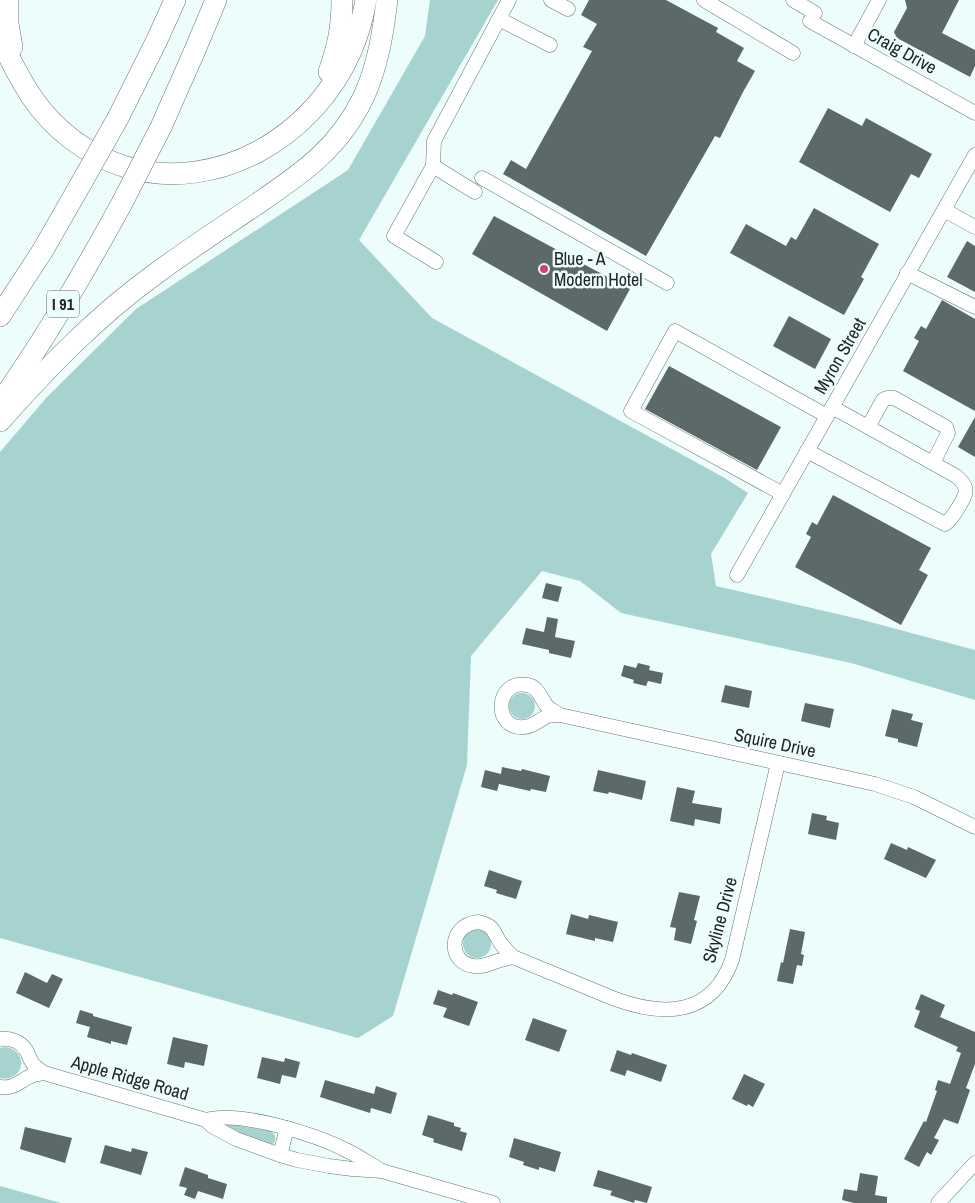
<svg xmlns="http://www.w3.org/2000/svg" width="975" height="1203" font-family="'Archivo Narrow',sans-serif">
<style>
.green{fill:#a6d3d0}
.building{fill:#5b6968}
.lines{fill:none;stroke-linecap:round;stroke-linejoin:round}
.minor-casing{stroke:#677574;stroke-width:15}
.highway-casing{stroke:#677574;stroke-width:22}
.minor{stroke:#fff;stroke-width:14}
.highway{stroke:#fff;stroke-width:21}
.highway-bridge-casing{stroke:#677574;stroke-width:22;stroke-linecap:butt}
.highway-bridge{stroke:#fff;stroke-width:21}
.poi-dot{fill:#d34365;stroke:#edfdfb;stroke-width:2}
.labels{text-anchor:middle;stroke-width:5;stroke-linejoin:round;paint-order:stroke}
.shield{fill:#edfdfb;stroke:#5e6666;stroke-width:1}
.shield-label{font-size:16px;font-weight:bold;fill:#212626}
.street-label{font-size:18px;fill:#212626;stroke:#edfdfb}
.poi-label{font-size:18px;fill:#212626;stroke:#edfdfb;text-anchor:start}
</style>
<rect width="100%" height="100%" fill="#edfdfb"/>
<!-- green -->
<g class="green">
<path d="M 430,0 L 498,0 L 359,240 L 432,318 L 723,477 L 748,493 L 711,554 L 716,586 L 859,619 L 975,650 L 975,700 L 851,663 L 621,613 L 580,581 L 542,571 L 471,656 L 467,765 L 393,1016 L 358,1038 L 0,938 L 0,452 L 47,397 L 136,309 L 348,170 L 425,36 Z"/>
<circle cx="522" cy="706" r="13"/>
<circle cx="477" cy="944" r="14"/>
<path d="M 5,1047 C 30,1050 24,1083 0,1078 L 0,1048 Z"/>
<path d="M 222,1124 L 235,1125 L 270,1131 L 274,1134 C 277,1139 275,1143 270,1146 L 255,1142 Z"/>
<path d="M 0,1186 L 61,1203 L 0,1203 Z"/>
</g>
<!-- building -->
<g class="building">
<path d="M 589,0 L 666,0 L 718,28 L 716,32 L 744,48 L 737,61 L 755,71 L 743,92 L 720,138 L 715,136 L 646,256 L 503,174 L 511,160 L 526,169 L 592,51 L 583,47 L 597,24 L 581,15 Z"/>
<path d="M 905,0 L 959,0 L 942,33 L 975,50 L 975,66 L 970,77 L 897,38 L 894,32 L 907,8 Z"/>
<path d="M 828,108 L 862,126 L 866,118 L 932,154 L 919,178 L 911,174 L 890,212 L 799,162 Z"/>
<path d="M 814,208 L 879,244 L 861,277 L 864,279 L 844,315 L 730,253 L 746,224 L 786,246 L 791,237 L 796,240 Z"/>
<path d="M 494,216 L 630,289 L 607,331 L 472,254 Z"/>
<path d="M 967,241 L 975,246 L 975,292 L 947,277 Z"/>
<path d="M 942,300 L 975,319 L 975,411 L 903,371 L 919,341 L 914,338 L 921,326 L 926,329 Z"/>
<path d="M 789,316 L 831,339 L 815,369 L 773,346 Z"/>
<path d="M 669,366 L 781,427 L 757,470 L 645,409 Z"/>
<path d="M 975,417 L 975,457 L 958,447 Z"/>
<path d="M 833,495 L 931,548 L 919,570 L 928,575 L 901,625 L 795,567 L 811,537 L 806,534 L 812,522 L 817,525 Z"/>
<path d="M 546,583 L 562,587 L 558,602 L 542,598 Z"/>
<path d="M 547,617 L 558,619 L 555,637 L 575,641 L 571,658 L 549,653 L 549,650 L 522,644 L 526,628 L 544,632 Z"/>
<path d="M 638,663 L 650,666 L 649,670 L 663,673 L 661,684 L 648,681 L 646,686 L 633,683 L 634,680 L 621,676 L 624,665 L 636,668 Z"/>
<path d="M 725,685 L 752,691 L 749,708 L 721,702 Z"/>
<path d="M 805,703 L 834,709 L 830,728 L 801,721 Z"/>
<path d="M 892,709 L 913,714 L 911,720 L 923,723 L 917,747 L 898,742 L 898,739 L 885,736 Z"/>
<path d="M 502,767 L 521,771 L 522,769 L 550,776 L 546,792 L 531,789 L 530,791 L 499,784 L 497,791 L 481,787 L 485,770 L 501,774 Z"/>
<path d="M 598,770 L 646,781 L 642,800 L 609,792 L 608,794 L 593,791 Z"/>
<path d="M 677,787 L 695,791 L 692,803 L 722,808 L 720,824 L 695,819 L 694,826 L 670,821 Z"/>
<path d="M 812,813 L 827,816 L 826,820 L 839,823 L 836,840 L 808,834 Z"/>
<path d="M 891,843 L 907,850 L 908,847 L 936,860 L 926,878 L 884,859 Z"/>
<path d="M 489,870 L 522,881 L 516,899 L 496,893 L 497,890 L 484,886 Z"/>
<path d="M 679,892 L 700,896 L 694,920 L 697,921 L 691,944 L 674,940 L 676,928 L 670,927 Z"/>
<path d="M 571,914 L 588,919 L 589,915 L 618,922 L 613,942 L 595,938 L 595,941 L 566,934 Z"/>
<path d="M 790,929 L 805,932 L 801,954 L 804,955 L 802,966 L 797,965 L 793,984 L 777,981 L 781,962 L 783,963 Z"/>
<path d="M 25,972 L 47,983 L 52,974 L 63,979 L 49,1008 L 16,993 Z"/>
<path d="M 438,990 L 452,995 L 453,993 L 478,1002 L 469,1026 L 443,1017 L 447,1008 L 433,1004 Z"/>
<path d="M 921,994 L 945,1005 L 940,1017 L 975,1032 L 975,1064 L 966,1088 L 970,1090 L 958,1124 L 944,1119 L 934,1138 L 939,1140 L 931,1155 L 927,1152 L 919,1167 L 904,1159 L 924,1121 L 926,1122 L 937,1091 L 935,1090 L 938,1080 L 950,1084 L 961,1053 L 956,1051 L 958,1047 L 914,1027 L 920,1011 L 915,1009 Z"/>
<path d="M 80,1010 L 93,1014 L 93,1016 L 132,1027 L 127,1045 L 111,1041 L 111,1044 L 87,1037 L 90,1027 L 76,1023 Z"/>
<path d="M 533,1018 L 567,1030 L 559,1052 L 525,1040 Z"/>
<path d="M 173,1037 L 208,1045 L 204,1066 L 185,1062 L 184,1068 L 167,1064 Z"/>
<path d="M 617,1050 L 631,1055 L 632,1053 L 667,1065 L 661,1082 L 627,1070 L 625,1076 L 610,1071 Z"/>
<path d="M 262,1057 L 284,1062 L 285,1058 L 300,1062 L 296,1078 L 282,1075 L 280,1084 L 257,1078 Z"/>
<path d="M 744,1074 L 765,1084 L 753,1107 L 748,1104 L 747,1106 L 732,1099 Z"/>
<path d="M 325,1080 L 374,1094 L 376,1086 L 397,1093 L 391,1114 L 371,1108 L 370,1113 L 320,1097 Z"/>
<path d="M 428,1115 L 454,1123 L 454,1126 L 461,1128 L 460,1131 L 467,1133 L 462,1151 L 433,1142 L 434,1139 L 422,1135 Z"/>
<path d="M 25,1127 L 72,1138 L 65,1163 L 20,1149 Z"/>
<path d="M 514,1138 L 561,1152 L 555,1172 L 539,1167 L 539,1170 L 523,1165 L 524,1162 L 509,1157 Z"/>
<path d="M 105,1145 L 131,1152 L 132,1148 L 148,1152 L 141,1175 L 100,1163 Z"/>
<path d="M 185,1167 L 208,1175 L 208,1178 L 227,1184 L 223,1199 L 198,1191 L 195,1199 L 184,1195 L 187,1188 L 179,1186 Z"/>
<path d="M 598,1170 L 652,1187 L 647,1203 L 635,1200 L 634,1203 L 610,1195 L 612,1191 L 593,1186 Z"/>
<path d="M 860,1173 L 878,1176 L 875,1195 L 887,1197 L 887,1203 L 854,1203 L 842,1200 L 844,1189 L 857,1191 Z"/>
</g>
<g class="lines">
<!-- minor casing -->
<g class="minor-casing">
<g id="minor">
<path d="M 551,0 L 568,9"/>
<path d="M 704,0 L 793,53"/>
<path d="M 793,0 L 815,13"/>
<path d="M 499,19 L 550,45"/>
<path d="M 810,21 L 975,113"/>
<path d="M 854,46 L 879,0"/>
<path d="M 433,166 L 434,141 L 509,0"/>
<path d="M 482,178 L 667,283"/>
<path d="M 944,210 L 975,227"/>
<path d="M 436,262 L 394,236 L 433,166 L 475,192"/>
<path d="M 907,273 L 975,307"/>
<path d="M 868,427 L 883,400 L 887,398 L 894,398 L 946,427 L 948,433 L 933,463"/>
<path d="M 807,451 L 945,524 C 951,520 954,514 958,508 C 966,495 971,488 956,476 L 832,407"/>
<path d="M 783,494 L 631,411 L 675,331 L 827,416"/>
<path d="M 737,575 L 975,155"/>
<path d="M 560,715 C 556,712 550,710 547,706 C 540,698 539,687 527,685 C 495,679 492,730 524,727 C 533,727 540,719 548,716 C 552,715 556,715 560,715 L 875,784 L 914,797 L 975,827"/>
<path d="M 478,922 C 492,925 493,929 499,941 C 503,947 508,952 513,957 C 509,958 505,959 501,960 C 492,962 483,968 474,966 C 447,963 448,925 478,922 Z"/>
<path d="M 513,957 L 615,999 C 664,1017 712,1016 732,960 L 778,763"/>
<path d="M 0,1039 C 10,1038 20,1041 26,1050 C 29,1055 30,1061 34,1065 C 36,1068 41,1070 44,1073 C 40,1074 35,1074 31,1076 C 19,1081 15,1089 0,1087"/>
<path d="M 44,1073 L 206,1120 C 240,1110 317,1135 348,1151 C 360,1157 370,1164 382,1171"/>
<path d="M 206,1120 L 212,1126 L 236,1139 L 280,1155 L 297,1160 L 329,1166 L 352,1169 L 382,1171 L 493,1203"/>
<path d="M 280,1155 L 287,1128"/>
<path d="M 938,1203 L 975,1163"/>
</g>
</g>
<!-- highway casing -->
<g class="highway-casing">
<g id="highway">
<path d="M 8,0 L 8,24 L 12,47"/>
<path d="M 0,31 C 6,55 18,75 31,96 C 54,130 87,155 126,167 C 218,194 314,136 351,51 C 358,35 363,17 366,0"/>
<path d="M 329,72 C 338,46 342,28 342,0"/>
<path d="M 118,118 L 157,40 L 175,0"/>
<path d="M 161,127 L 195,50 L 216,0"/>
<path d="M 0,316 L 43,250 L 83,180"/>
<path d="M 0,403 C 45,339 85,271 122,203"/>
<path d="M 0,421 C 47,368 96,317 154,275 C 186,251 220,229 254,206 C 301,174 339,149 364,96 C 378,65 383,33 387,0"/>
</g>
</g>
<!-- minor -->
<use href="#minor" class="minor"/>
<!-- highway -->
<use href="#highway" class="highway"/>
<!-- highway-bridge casing -->
<g class="highway-bridge-casing">
<g id="highway-bridge">
<path d="M 83,180 L 118,118"/>
<path d="M 122,203 L 161,127"/>
</g>
</g>
<!-- highway-bridge -->
<use href="#highway-bridge" class="highway-bridge"/>
</g>
<!-- markers -->
<circle class="poi-dot" cx="544" cy="269" r="5"/>
<g class="labels">
<!-- shield labels -->
<rect class="shield" x="47" y="290.5" width="32" height="27" rx="4"/>
<g class="shield-label">
<text x="63" y="310">I 91</text>
</g>
<!-- street labels -->
<g class="street-label">
<text transform="translate(902 51) rotate(29)" y="6">Craig Drive</text>
<text transform="translate(840 356) rotate(-60)" y="6">Myron Street</text>
<text transform="translate(775 743) rotate(12)" y="6">Squire Drive</text>
<text transform="translate(720 920) rotate(-75)" y="6">Skyline Drive</text>
<text transform="translate(130 1078) rotate(16)" y="6">Apple Ridge Road</text>
</g>
<!-- poi labels -->
<g class="poi-label">
<text x="554" y="265">Blue - A<tspan x="554" dy="21">Modern Hotel</tspan></text>
</g>
</g>
</svg>
